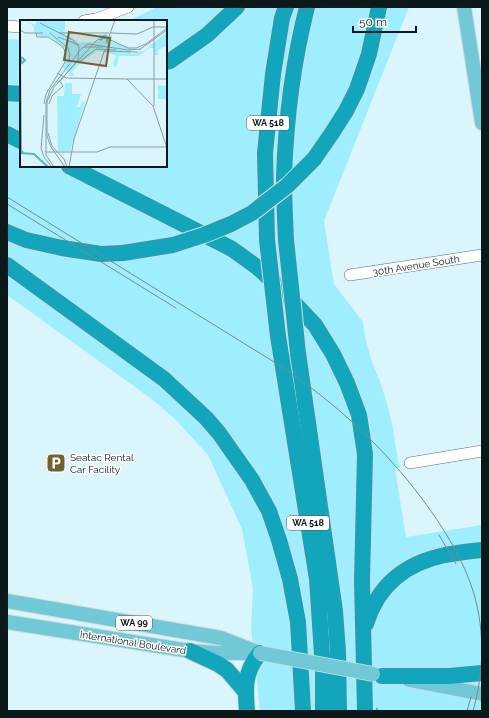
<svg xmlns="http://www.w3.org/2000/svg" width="489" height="718" font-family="Raleway,sans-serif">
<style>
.green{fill:#9feeff}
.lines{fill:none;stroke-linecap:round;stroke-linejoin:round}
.stream{stroke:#4cb9ce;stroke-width:2.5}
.minor-casing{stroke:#507076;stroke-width:12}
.major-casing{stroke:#d8dadb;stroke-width:16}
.highway-casing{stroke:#d8dadb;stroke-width:18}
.minor{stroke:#fff;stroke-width:11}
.major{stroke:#71c9d7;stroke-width:14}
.highway{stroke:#12a5bc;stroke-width:16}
.tram{stroke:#778b8f;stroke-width:1}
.major-bridge-casing{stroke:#d8dadb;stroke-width:16;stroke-linecap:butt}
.highway-bridge-casing{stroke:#d8dadb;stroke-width:18;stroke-linecap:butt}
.major-bridge{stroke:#71c9d7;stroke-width:14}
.highway-bridge{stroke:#12a5bc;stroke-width:16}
.labels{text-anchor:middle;stroke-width:3;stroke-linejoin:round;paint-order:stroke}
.shield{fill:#fff;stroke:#555e5f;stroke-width:1}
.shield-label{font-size:9px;font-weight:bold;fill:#0c191b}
.street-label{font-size:10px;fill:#0c191b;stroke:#fff}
.poi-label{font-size:10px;fill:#0c191b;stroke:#fff;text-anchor:start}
.inset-river{fill:none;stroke:#4cb9ce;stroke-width:2}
.inset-road{fill:none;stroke:#889ea2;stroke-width:1}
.view{fill:#756130;fill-opacity:0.15;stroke:#756130;stroke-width:2}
.inset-edge{fill:none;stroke:#0c191b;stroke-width:2}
</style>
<rect width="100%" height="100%" fill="#daf6fc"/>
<!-- green -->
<path class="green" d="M 157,7 L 409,7 L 324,221 L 334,284 L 363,322 L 365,337 L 372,362 L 381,384 L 388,407 L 393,428 L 398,461 L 401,467 L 395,469 L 406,537 L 482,525 L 482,711 L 260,711 L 251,628 L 253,589 L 242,529 L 208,455 L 176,420 L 149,397 L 7,295 L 7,39 L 21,40 L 21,166 L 166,166 L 166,21 L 128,21 Z"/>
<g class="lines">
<!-- stream -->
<path class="stream" d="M 377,709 L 377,711"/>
<!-- minor casing -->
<g class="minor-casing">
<g id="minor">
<path d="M 84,21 L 96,19 L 128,7"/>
<path d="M 7,26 L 21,27"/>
<path d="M 350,275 L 482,255"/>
<path d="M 410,463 L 482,451"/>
</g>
</g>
<!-- major casing -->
<g class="major-casing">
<g id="major">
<path d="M 464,7 L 482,123"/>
<path d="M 7,601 L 221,638 L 260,653"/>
<path d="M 7,622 L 190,651 L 218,653 L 251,653"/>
<path d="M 409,680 L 482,694"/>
</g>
</g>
<!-- highway casing -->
<g class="highway-casing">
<g id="highway">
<path d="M 166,62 L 170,61 L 207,35 L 237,7"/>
<path d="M 7,93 L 21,94"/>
<path d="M 7,134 L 21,141"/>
<path d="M 314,159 L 332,133 L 346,111 L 357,89 L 369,54 L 379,7"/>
<path d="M 69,166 L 232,249 L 257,267 L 282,290 L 315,325 L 333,354 L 347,383 L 359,415 L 365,454 L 362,581 L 365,711"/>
<path d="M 7,232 L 26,240 L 62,248 L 101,254 L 123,253"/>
<path d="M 267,240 L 265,153 L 273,74 L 282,18 L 286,7"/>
<path d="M 286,240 C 285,218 284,197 284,176 C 286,119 293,62 307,7"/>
<path d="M 7,265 L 164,379 L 206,418 L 219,433 L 233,453 L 252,480 L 269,511 L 279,540 L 290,579 L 298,622 L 303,711"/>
<path d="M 278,336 L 317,579 L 323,670 L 323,711"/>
<path d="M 298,353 L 335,611 L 338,651 L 339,711"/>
<path d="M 366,624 C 378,585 406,563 445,555 C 457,553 470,551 482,550"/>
<path d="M 190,651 L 218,664 L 227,670 L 245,691"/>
<path d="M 382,676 L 449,676 L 482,673"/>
<path d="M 247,711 C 245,688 244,672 260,653"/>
</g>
</g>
<!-- minor -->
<use href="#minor" class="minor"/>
<!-- major -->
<use href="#major" class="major"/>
<!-- highway -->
<use href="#highway" class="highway"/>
<!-- tram -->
<g class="tram">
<path d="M 7,197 L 279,365 C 339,405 389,452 431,511 C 449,537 465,564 474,594 C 485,632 484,673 473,711"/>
<path d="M 7,204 L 176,308"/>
<path d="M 439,535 L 456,564"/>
<path d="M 467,711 L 471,697"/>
</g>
<!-- major-bridge casing -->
<g class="major-bridge-casing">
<path id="major-bridge" d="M 260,653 L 373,674"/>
</g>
<!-- highway-bridge casing -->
<g class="highway-bridge-casing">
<g id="highway-bridge">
<path d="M 267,240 L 278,336"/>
<path d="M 286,240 L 298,353"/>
<path d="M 123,253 L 173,245 L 204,235 L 231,224 L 252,213 L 287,186 L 314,159"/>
</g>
</g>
<!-- major-bridge -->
<use href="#major-bridge" class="major-bridge"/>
<!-- highway-bridge -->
<use href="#highway-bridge" class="highway-bridge"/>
</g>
<!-- icons -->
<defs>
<g id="parking-square" transform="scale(1)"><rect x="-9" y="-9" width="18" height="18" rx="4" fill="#756130" stroke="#fff"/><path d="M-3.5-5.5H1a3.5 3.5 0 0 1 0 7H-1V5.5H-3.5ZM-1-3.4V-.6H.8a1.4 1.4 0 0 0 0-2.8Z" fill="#fff"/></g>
</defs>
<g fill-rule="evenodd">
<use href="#parking-square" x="56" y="463"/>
</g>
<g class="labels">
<!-- shield labels -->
<g class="shield">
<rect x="247" y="116" width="42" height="14" rx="3"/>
<rect x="287" y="516" width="42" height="14" rx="3"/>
<rect x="116" y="616" width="36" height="14" rx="3"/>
</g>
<g class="shield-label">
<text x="268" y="126">WA 518</text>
<text x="308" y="526">WA 518</text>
<text x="134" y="626">WA 99</text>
</g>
<!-- street labels -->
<g class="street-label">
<text transform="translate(416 265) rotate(-9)" y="4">30th Avenue South</text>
<text transform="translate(133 642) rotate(9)" y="4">International Boulevard</text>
</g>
<!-- poi labels -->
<g class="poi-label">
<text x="70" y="461">Seatac Rental<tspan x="70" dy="12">Car Facility</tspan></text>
</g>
</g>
<!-- overview -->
<g transform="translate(20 20)">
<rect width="147" height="147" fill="#daf6fc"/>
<path d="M 3,0 L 15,5 L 17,0 L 45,0 L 45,14 L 60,23 L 79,21 L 79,14 L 92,15 L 92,22 L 111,28 L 111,34 L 124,31 L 147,12 L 147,26 L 138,30 L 138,35 L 134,35 L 134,28 L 129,28 L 119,36 L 99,36 L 96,48 L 93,44 L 96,35 L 77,31 L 57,46 L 52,52 L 55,56 L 48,56 L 50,53 L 42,47 L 47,38 L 44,28 L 30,17 L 18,16 L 14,13 L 14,6 ZM 45,63 L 52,63 L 52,74 L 61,74 L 57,87 L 60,87 L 62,81 L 65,82 L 50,131 L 38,131 L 37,76 L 44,76 ZM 138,65 L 147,66 L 147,79 L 138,79 L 138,73 L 141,72 L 138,72 Z" fill="#9feeff"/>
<path class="inset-river" d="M 0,38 L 2,43 L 5,40 L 1,37M 0,41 L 1,131 L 4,133M 0,133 L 14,134 L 28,147"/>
<path class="inset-road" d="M 134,0 L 134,86M 20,3 L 53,20 L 59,27 L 58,40 L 40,61M 0,10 L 5,13 L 23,13M 16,13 L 17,17 L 28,17 L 36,22 L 43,27 L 46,34 L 45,42 L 26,74 L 24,84M 30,13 L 48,28 L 50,35 L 48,43M 39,13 L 89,13M 90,13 L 117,14 L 133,7 L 147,7M 38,17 L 59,25M 81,21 L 82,16 L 86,15 L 87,24M 87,22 L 95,0M 64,27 L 83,27M 119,30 L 147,10M 84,31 L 118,32M 59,42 L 76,29 L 96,30M 37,53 L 46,58 L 107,59 L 133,86 L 147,128M 107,59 L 147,59M 29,84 L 32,76 L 43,66 L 39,60M 24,95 L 21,128 L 24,137 L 31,146M 28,113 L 32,126 L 44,139 L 47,147M 26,132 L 77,132 L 90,127 L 146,127M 34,147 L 26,135 L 26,83 L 30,70 L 42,54 L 61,29 L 68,24 L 108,30 L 121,29M 45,147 L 31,127 L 27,116 L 27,82 L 34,67 L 77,20 L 86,18 L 108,28 L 116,28 L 126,24 L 147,8M 49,147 L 54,119 L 85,29"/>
<path class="view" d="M 49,12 L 90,18 L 86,46 L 44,40 Z"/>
<rect width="147" height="147" class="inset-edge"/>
</g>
<!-- border -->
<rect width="489" height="718" fill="none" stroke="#0c191b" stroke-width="16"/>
<!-- scale -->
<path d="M353 26v6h63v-6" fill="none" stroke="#0c191b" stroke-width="2"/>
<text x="359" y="26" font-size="12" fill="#0c191b" stroke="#ffffff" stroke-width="3" paint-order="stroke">50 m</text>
</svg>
